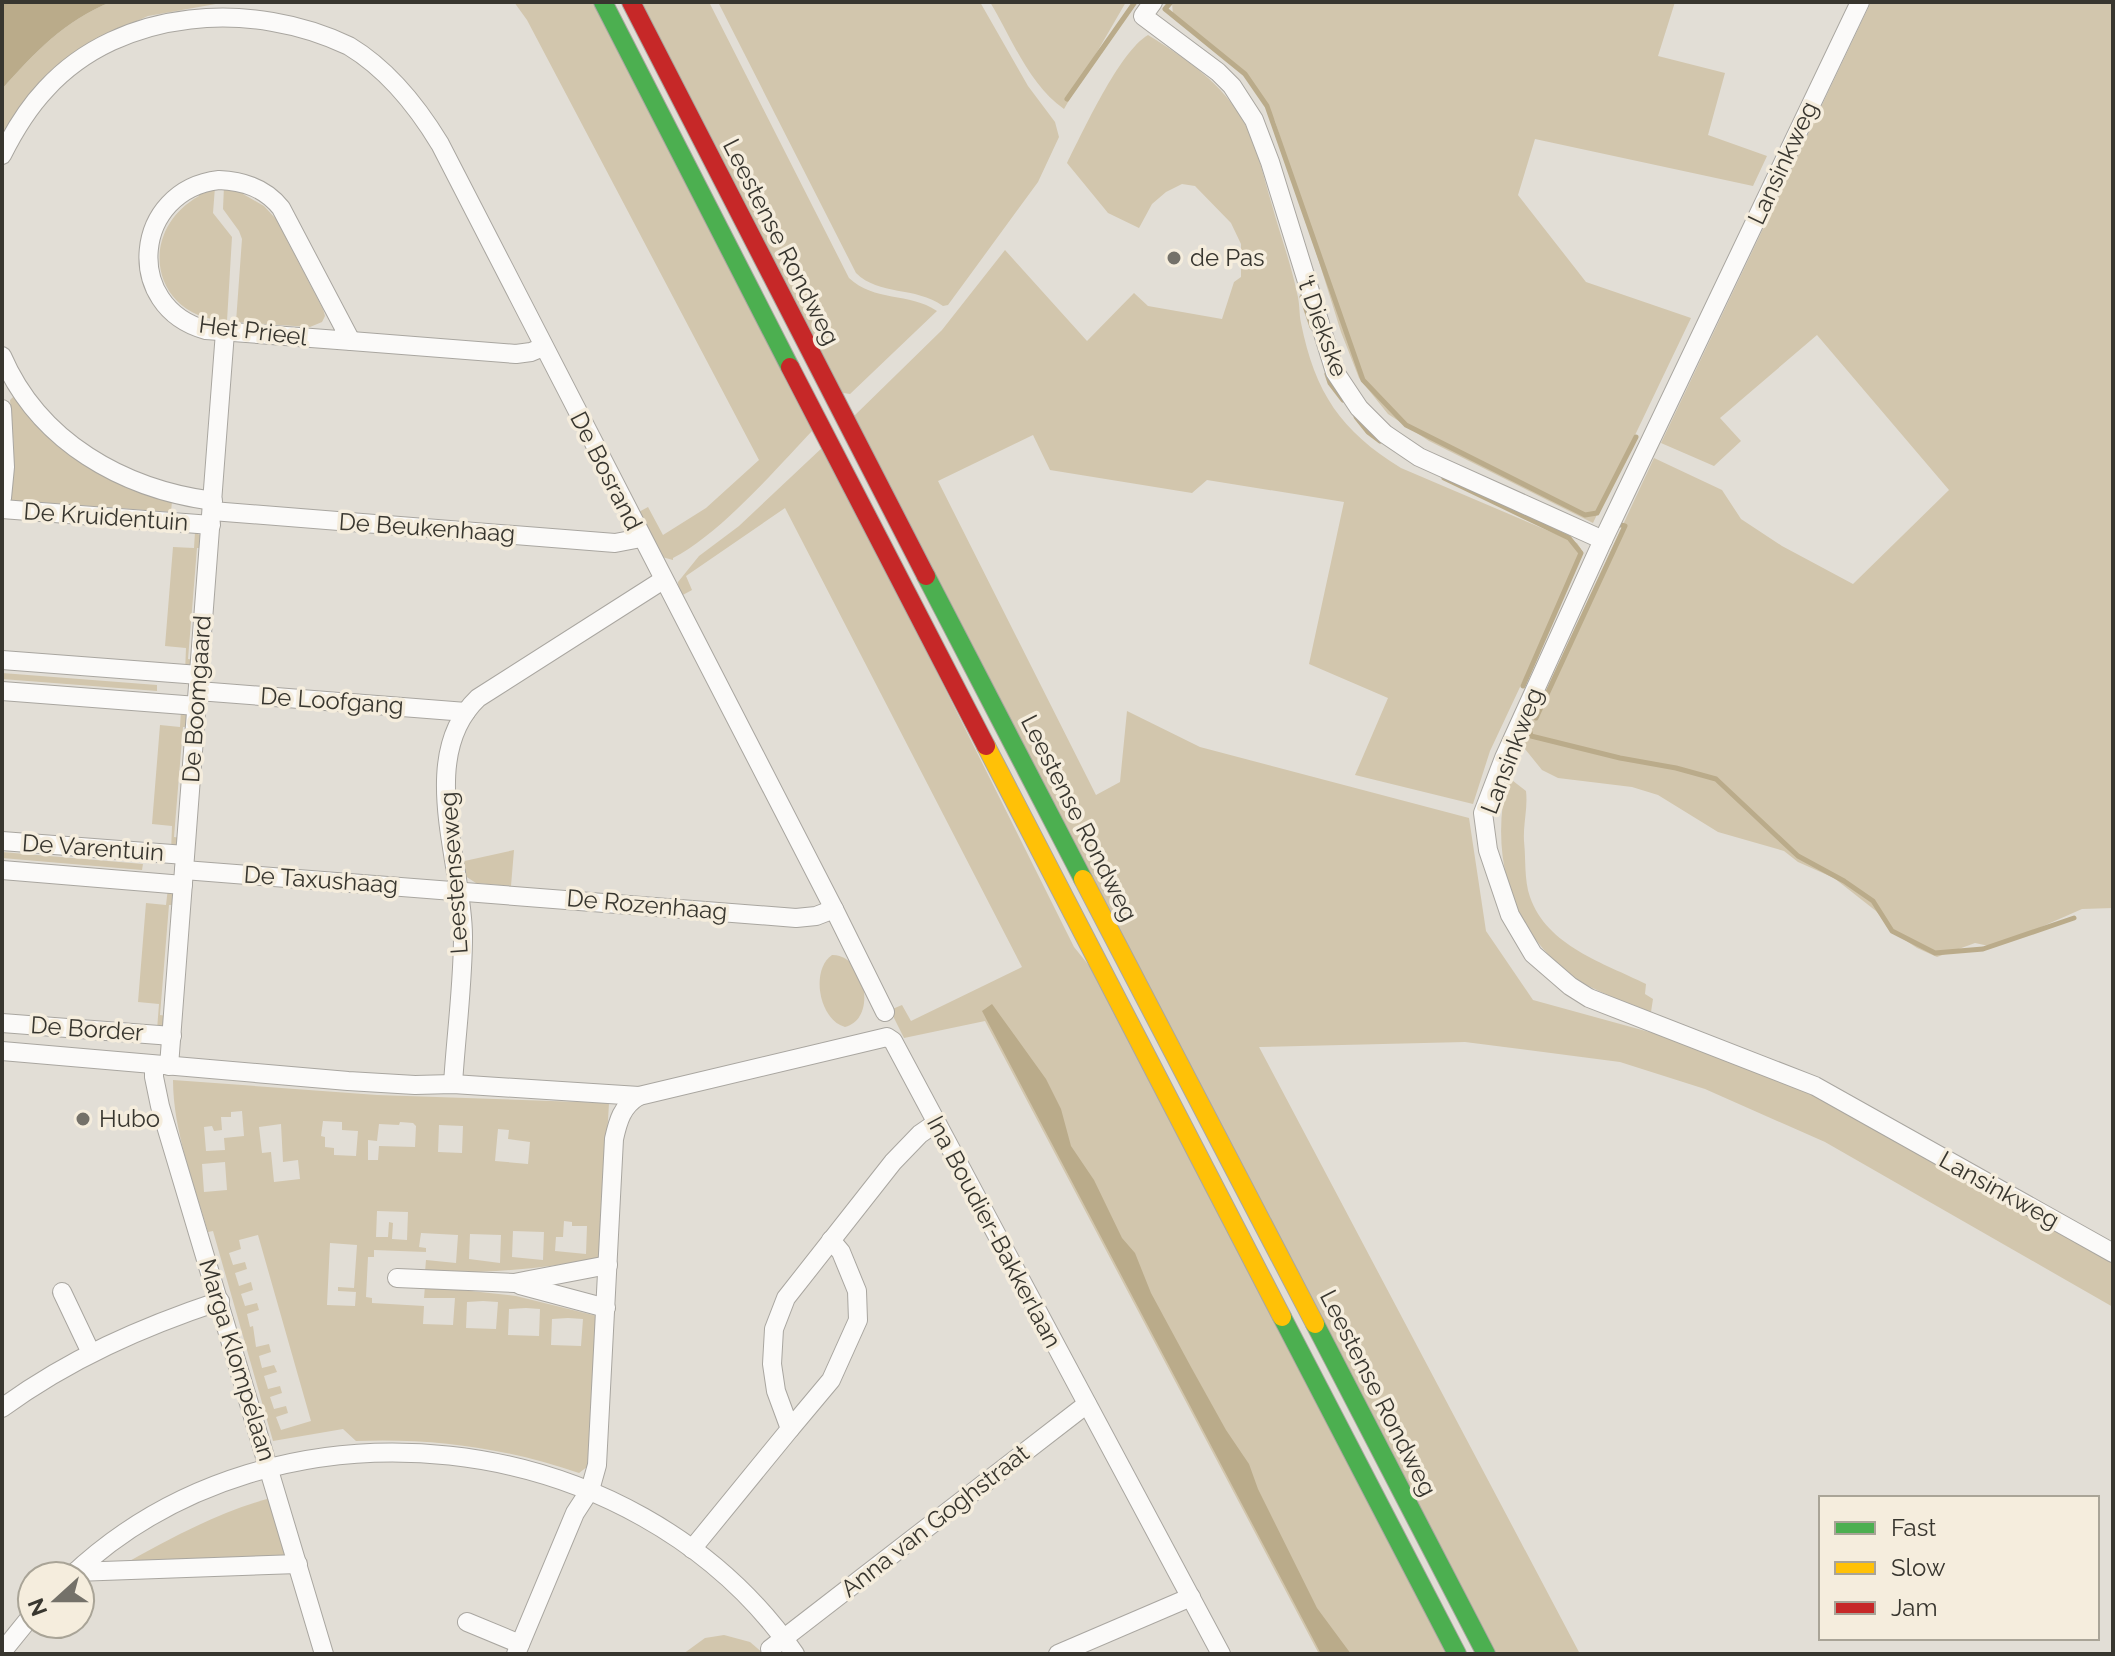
<svg xmlns="http://www.w3.org/2000/svg" width="2115" height="1656" font-family="Raleway,sans-serif">
<style>
.green{fill:#d2c6ad;fill-rule:evenodd}
.water{fill:#baab8a}
.lines{fill:none;stroke-linecap:round;stroke-linejoin:round}
.stream{stroke:#baab8a;stroke-width:5}
.street-casing{stroke:#a9a6a0;stroke-width:20}
.fast-casing{stroke:#a9a6a0;stroke-width:20}
.slow-casing{stroke:#a9a6a0;stroke-width:20}
.jam-casing{stroke:#a9a6a0;stroke-width:20}
.street{stroke:#fbfaf9;stroke-width:18}
.fast{stroke:#4caf50;stroke-width:18}
.slow{stroke:#ffc107;stroke-width:18}
.jam{stroke:#c62828;stroke-width:18}
.poi-dot{fill:#747169;stroke:#f5eddd;stroke-width:3}
.labels{text-anchor:middle;stroke-width:7;stroke-linejoin:round;paint-order:stroke}
.street-label{font-size:24px;fill:#38362f;stroke:#f5eddd}
.poi-label{font-size:24px;fill:#38362f;stroke:#f5eddd;text-anchor:start}
</style>
<rect width="100%" height="100%" fill="#e2ded6"/>
<!-- green -->
<g class="green">
<path d="M 111,2 L 227,2 L 148,16 L 93,41 L 76,52 L 2,138 L 2,89 C 34,53 65,20 111,2 Z"/>
<path d="M 514,2 L 595,2 L 814,429 C 776,469 720,534 673,558 L 673,560 L 662,557 L 637,513 L 648,507 L 663,535 L 706,508 L 759,460 L 527,20 Z"/>
<path d="M 636,2 L 709,2 L 849,278 C 874,302 909,292 937,311 L 850,394 L 837,392 Z"/>
<path d="M 718,2 L 980,2 L 1028,86 L 1055,122 L 1059,137 L 1038,182 L 948,305 L 943,306 C 915,286 879,296 856,273 Z"/>
<path d="M 990,2 L 1126,2 L 1064,109 C 1029,85 1011,37 990,2 Z"/>
<path d="M 1172,2 L 1675,2 L 1658,56 L 1725,73 L 1708,135 L 1767,156 L 1753,186 L 1535,139 L 1518,195 L 1586,282 L 1691,318 L 1593,523 L 1429,441 L 1388,414 L 1359,378 L 1341,332 L 1275,121 C 1250,75 1216,45 1173,16 Z"/>
<path d="M 1871,2 L 2113,2 L 2113,908 L 2082,909 L 2002,944 L 1989,946 L 1975,943 L 1937,957 L 1917,948 L 1896,934 L 1876,911 L 1834,878 L 1798,862 L 1784,851 L 1718,832 L 1658,795 L 1632,787 L 1558,778 L 1542,770 L 1521,744 L 1654,458 L 1722,490 L 1741,519 L 1782,546 L 1853,584 L 1949,490 L 1817,335 L 1720,418 L 1741,441 L 1714,466 L 1661,443 Z"/>
<path d="M 1148,35 C 1185,58 1224,84 1245,124 C 1258,149 1264,179 1272,205 C 1280,234 1291,264 1297,293 C 1300,303 1299,314 1301,323 C 1315,393 1341,431 1401,468 L 1577,543 L 1581,549 L 1580,559 L 1490,751 L 1473,804 L 1355,775 L 1388,698 L 1309,664 L 1344,502 L 1207,480 L 1192,493 L 1050,470 L 1033,435 L 938,481 L 1096,795 L 1120,782 L 1127,711 L 1200,747 L 1469,818 L 1486,931 L 1533,1000 L 1711,1049 L 1860,1117 L 2113,1262 L 2113,1307 L 1825,1142 L 1705,1089 L 1620,1062 L 1465,1042 L 1259,1047 L 1580,1654 L 1495,1654 L 853,417 L 942,330 L 1005,250 L 1087,341 L 1134,293 L 1148,306 L 1222,319 L 1234,282 L 1241,277 L 1241,244 L 1231,223 L 1195,186 L 1182,184 L 1166,192 L 1152,204 L 1139,228 L 1108,213 L 1067,163 C 1083,132 1119,52 1148,35 Z"/>
<path d="M 224,186 L 244,189 L 243,194 L 264,206 L 276,219 L 323,309 L 325,316 L 322,322 L 310,327 L 236,322 L 242,239 L 239,231 L 223,209 Z"/>
<path d="M 215,187 L 213,213 L 232,237 L 227,321 C 152,318 135,232 199,196 L 198,191 Z"/>
<path d="M 15,395 L 86,465 L 125,486 L 172,501 L 171,512 L 24,501 L 18,506 L 11,502 L 14,449 L 10,400 Z"/>
<path d="M 824,446 L 1074,947 L 1099,978 L 1448,1654 L 1319,1654 L 985,1021 L 904,1038 L 890,1010 L 902,1005 L 911,1021 L 1022,967 L 785,508 L 686,576 L 692,590 L 679,597 L 678,582 L 699,556 L 739,526 Z"/>
<path d="M 195,532 L 201,536 L 204,548 L 197,548 L 188,659 L 195,660 L 185,673 L 186,648 L 165,646 L 173,547 L 194,548 Z"/>
<path d="M 2,673 L 157,685 L 157,691 L 2,679 Z"/>
<path d="M 181,710 L 187,714 L 190,727 L 183,727 L 174,837 L 181,838 L 179,845 L 171,852 L 172,826 L 152,824 L 160,725 L 180,727 Z"/>
<path d="M 1508,777 L 1526,791 C 1528,808 1523,824 1524,841 C 1526,859 1524,880 1530,897 C 1547,946 1604,963 1646,984 L 1645,994 L 1653,999 L 1651,1012 C 1629,1003 1604,995 1583,983 C 1511,938 1488,856 1508,777 Z"/>
<path d="M 514,850 L 511,886 L 476,883 L 462,874 L 460,862 Z"/>
<path d="M 2,852 L 143,864 L 142,870 L 2,858 Z"/>
<path d="M 168,888 L 173,892 L 176,905 L 169,905 L 160,1015 L 167,1016 L 166,1023 L 157,1030 L 159,1004 L 138,1002 L 146,903 L 166,905 Z"/>
<path d="M 832,955 C 864,954 879,1018 845,1027 C 819,1020 810,970 832,955 Z"/>
<path d="M 173,1080 L 377,1095 L 609,1103 L 600,1258 C 541,1269 485,1274 425,1272 L 426,1260 L 456,1263 L 458,1235 L 421,1233 L 419,1247 L 426,1248 L 426,1252 L 374,1250 L 374,1257 L 368,1257 L 366,1297 L 372,1298 L 372,1303 L 424,1306 L 423,1324 L 453,1325 L 455,1298 L 424,1298 L 425,1286 L 516,1296 L 597,1316 L 591,1454 L 588,1462 L 591,1464 L 579,1473 C 506,1448 434,1438 356,1441 L 343,1429 L 273,1441 L 213,1231 L 208,1232 C 194,1183 173,1131 173,1080 ZM 242,1111 L 244,1136 L 224,1138 L 225,1150 L 206,1151 L 204,1127 L 212,1126 L 214,1131 L 222,1130 L 221,1117 L 231,1117 L 231,1112 ZM 323,1121 L 342,1122 L 342,1130 L 358,1131 L 356,1156 L 334,1155 L 334,1148 L 325,1147 L 325,1137 L 321,1136 ZM 400,1122 L 413,1123 L 416,1126 L 415,1147 L 379,1146 L 378,1160 L 368,1160 L 368,1140 L 377,1141 L 379,1124 L 399,1125 ZM 281,1124 L 283,1162 L 298,1160 L 300,1179 L 274,1182 L 271,1152 L 262,1153 L 259,1127 ZM 439,1125 L 463,1126 L 462,1153 L 438,1152 ZM 498,1129 L 509,1130 L 508,1139 L 530,1142 L 528,1164 L 495,1161 ZM 225,1162 L 227,1190 L 204,1192 L 202,1164 ZM 377,1211 L 408,1212 L 407,1240 L 392,1239 L 393,1223 L 389,1222 L 388,1237 L 376,1237 ZM 564,1221 L 572,1222 L 572,1226 L 587,1226 L 586,1254 L 555,1251 L 556,1237 L 563,1237 ZM 513,1231 L 544,1232 L 543,1260 L 512,1257 ZM 470,1234 L 501,1235 L 500,1263 L 469,1259 ZM 258,1235 L 311,1421 L 281,1430 L 276,1417 L 288,1413 L 286,1406 L 274,1409 L 270,1397 L 282,1393 L 280,1386 L 268,1389 L 264,1376 L 277,1372 L 274,1365 L 262,1368 L 259,1356 L 271,1352 L 269,1344 L 256,1347 L 253,1326 L 250,1327 L 247,1314 L 259,1310 L 257,1303 L 245,1306 L 241,1294 L 253,1290 L 251,1282 L 239,1286 L 235,1273 L 247,1269 L 245,1262 L 233,1265 L 229,1253 L 241,1249 L 239,1240 ZM 330,1243 L 357,1245 L 354,1288 L 338,1287 L 338,1291 L 356,1292 L 355,1306 L 327,1305 ZM 483,1301 L 498,1302 L 496,1329 L 466,1328 L 467,1302 ZM 526,1308 L 540,1309 L 539,1336 L 508,1335 L 509,1309 ZM 568,1318 L 583,1319 L 581,1346 L 551,1345 L 552,1319 Z"/>
<path d="M 271,1498 L 286,1555 L 119,1567 C 167,1540 218,1512 271,1498 Z"/>
<path d="M 724,1635 L 750,1642 L 764,1654 L 683,1654 L 705,1638 Z"/>
</g>
<!-- water -->
<g class="water">
<path d="M 2,2 L 111,2 C 65,20 34,53 2,89 Z"/>
<path d="M 992,1004 L 1046,1079 L 1061,1109 L 1071,1146 L 1094,1180 L 1122,1238 L 1135,1253 L 1151,1293 L 1191,1367 L 1226,1430 L 1249,1464 L 1258,1489 L 1317,1608 L 1351,1654 L 1321,1654 L 982,1011 Z"/>
</g>
<g class="lines">
<!-- stream -->
<g class="stream">
<path d="M 1171,2 L 1165,9 L 1245,74 L 1267,106 L 1363,380 L 1406,425 L 1585,515 L 1597,513 L 1636,437"/>
<path d="M 1067,99 L 1135,2"/>
<path d="M 1302,297 L 1312,327"/>
<path d="M 1327,374 L 1330,383 L 1343,400"/>
<path d="M 1356,417 L 1368,432 L 1380,441"/>
<path d="M 1444,478 L 1569,538 L 1581,553 L 1523,686"/>
<path d="M 1536,718 L 1625,526 L 1621,525"/>
<path d="M 1530,732 L 1531,736 L 1620,758 L 1676,768 L 1716,779 L 1798,856 L 1844,881 L 1873,901 L 1892,931 L 1935,953 L 1983,949 L 2074,918"/>
</g>
<!-- street casing -->
<g class="street-casing">
<g id="street">
<path d="M 1153,2 L 1143,16 L 1218,72 L 1232,86 L 1254,120 L 1270,162 L 1335,372 L 1359,408 L 1385,434 L 1419,457 L 1603,540"/>
<path d="M 1860,2 L 1603,540 L 1504,758 L 1483,813 L 1488,850 L 1510,915 L 1533,954 L 1570,986 L 1589,998 L 1815,1086 L 2113,1253"/>
<path d="M 2,155 C 14,131 28,108 46,89 C 121,7 254,0 349,46 C 387,69 417,106 440,144 L 834,909 L 885,1012"/>
<path d="M 219,180 C 244,181 265,188 281,208 L 351,341 L 206,330 C 122,307 133,190 219,180 Z"/>
<path d="M 351,341 L 516,354 L 531,352 L 543,347"/>
<path d="M 2,356 C 39,442 123,489 213,501"/>
<path d="M 2,409 L 5,467 L 2,498"/>
<path d="M 2,509 L 211,525"/>
<path d="M 212,511 L 615,543 L 641,538"/>
<path d="M 2,660 L 199,675"/>
<path d="M 2,691 L 197,706"/>
<path d="M 198,691 L 466,712"/>
<path d="M 2,841 L 185,855"/>
<path d="M 2,870 L 183,885"/>
<path d="M 184,870 L 796,918 L 816,916 L 834,909"/>
<path d="M 2,1023 L 172,1036"/>
<path d="M 2,1051 L 348,1081 L 415,1085 L 453,1084 L 639,1096 L 887,1037 L 893,1041 L 1221,1654"/>
<path d="M 154,1065 L 154,1077 L 160,1106 L 324,1654"/>
<path d="M 169,1066 L 225,332"/>
<path d="M 453,1084 C 456,1035 463,985 463,936 C 463,863 416,757 478,698 L 663,580"/>
<path d="M 397,1278 L 514,1283 L 608,1265"/>
<path d="M 520,1285 L 606,1308"/>
<path d="M 62,1292 L 91,1353"/>
<path d="M 2,1408 C 69,1359 142,1327 220,1301"/>
<path d="M 790,1429 L 831,1380 L 858,1320 L 857,1291 L 841,1252 L 831,1240"/>
<path d="M 692,1549 L 790,1429 L 776,1391 L 772,1364 L 774,1329 L 786,1298 L 893,1162 L 920,1134 L 936,1123"/>
<path d="M 75,1572 L 298,1564"/>
<path d="M 71,1576 C 276,1382 635,1423 795,1654"/>
<path d="M 467,1622 L 520,1644"/>
<path d="M 770,1649 L 1087,1404"/>
<path d="M 2,1652 L 32,1615"/>
<path d="M 516,1654 L 575,1513 L 590,1490 L 597,1465 L 614,1139 C 618,1121 622,1106 639,1096"/>
<path d="M 1058,1654 L 1191,1597"/>
</g>
</g>
<!-- fast casing -->
<g class="fast-casing">
<g id="fast">
<path d="M 603,2 L 790,367"/>
<path d="M 926,576 L 1083,879"/>
<path d="M 1282,1317 L 1457,1654"/>
<path d="M 1315,1324 L 1486,1654"/>
</g>
</g>
<!-- slow casing -->
<g class="slow-casing">
<g id="slow">
<path d="M 986,746 L 1282,1317"/>
<path d="M 1083,879 L 1315,1324"/>
</g>
</g>
<!-- jam casing -->
<g class="jam-casing">
<g id="jam">
<path d="M 631,2 L 926,576"/>
<path d="M 790,367 L 986,746"/>
</g>
</g>
<!-- street -->
<use href="#street" class="street"/>
<!-- fast -->
<use href="#fast" class="fast"/>
<!-- slow -->
<use href="#slow" class="slow"/>
<!-- jam -->
<use href="#jam" class="jam"/>
</g>
<!-- markers -->
<g class="poi-dot">
<circle cx="1174" cy="258" r="8"/>
<circle cx="83" cy="1119" r="8"/>
</g>
<g class="labels">
<!-- street labels -->
<g class="street-label">
<text transform="translate(1783 163) rotate(-65)" y="8">Lansinkweg</text>
<text transform="translate(781 242) rotate(63)" y="8">Leestense Rondweg</text>
<text transform="translate(1322 326) rotate(70)" y="8">'t Diekske</text>
<text transform="translate(253 331) rotate(7)" y="8">Het Prieel</text>
<text transform="translate(606 471) rotate(63)" y="8">De Bosrand</text>
<text transform="translate(106 517) rotate(4)" y="8">De Kruidentuin</text>
<text transform="translate(427 528) rotate(4)" y="8">De Beukenhaag</text>
<text transform="translate(197 699) rotate(-86)" y="8">De Boomgaard</text>
<text transform="translate(332 701) rotate(4)" y="8">De Loofgang</text>
<text transform="translate(1512 751) rotate(-69)" y="8">Lansinkweg</text>
<text transform="translate(1079 818) rotate(63)" y="8">Leestense Rondweg</text>
<text transform="translate(93 848) rotate(4)" y="8">De Varentuin</text>
<text transform="translate(454 873) rotate(-94)" y="8">Leestenseweg</text>
<text transform="translate(321 880) rotate(4)" y="8">De Taxushaag</text>
<text transform="translate(647 905) rotate(5)" y="8">De Rozenhaag</text>
<text transform="translate(87 1029) rotate(4)" y="8">De Border</text>
<text transform="translate(1999 1190) rotate(29)" y="8">Lansinkweg</text>
<text transform="translate(994 1232) rotate(62)" y="8">Ina Boudier-Bakkerlaan</text>
<text transform="translate(237 1360) rotate(73)" y="8">Marga Klompélaan</text>
<text transform="translate(1378 1393) rotate(63)" y="8">Leestense Rondweg</text>
<text transform="translate(935 1521) rotate(-38)" y="8">Anna van Goghstraat</text>
</g>
<!-- poi labels -->
<g class="poi-label">
<text x="1190" y="266">de Pas</text>
<text x="99" y="1127">Hubo</text>
</g>
</g>
<!-- border -->
<rect width="2115" height="1656" fill="none" stroke="#38362f" stroke-width="8"/>
<!-- legend -->
<rect x="1819" y="1496" width="280" height="144" fill="#f5eddd" stroke="#a9a497" stroke-width="2"/>
<rect x="1835" y="1522" width="40" height="12" fill="#4caf50" stroke="#a9a497" stroke-width="2"/>
<text x="1891" y="1536" font-size="24" fill="#38362f">Fast</text>
<rect x="1835" y="1562" width="40" height="12" fill="#ffc107" stroke="#a9a497" stroke-width="2"/>
<text x="1891" y="1576" font-size="24" fill="#38362f">Slow</text>
<rect x="1835" y="1602" width="40" height="12" fill="#c62828" stroke="#a9a497" stroke-width="2"/>
<text x="1891" y="1616" font-size="24" fill="#38362f">Jam</text>
<!-- north arrow -->
<g transform="translate(56 1600) rotate(249)"><circle r="38" fill="#f5eddd" stroke="#a9a497" stroke-width="2"/>
<path d="M0-6L14 30L0 20L-14 30Z" fill="#747169"/>
<text y="-12" font-size="22" font-weight="bold" text-anchor="middle" fill="#38362f">N</text>
</g>
</svg>
